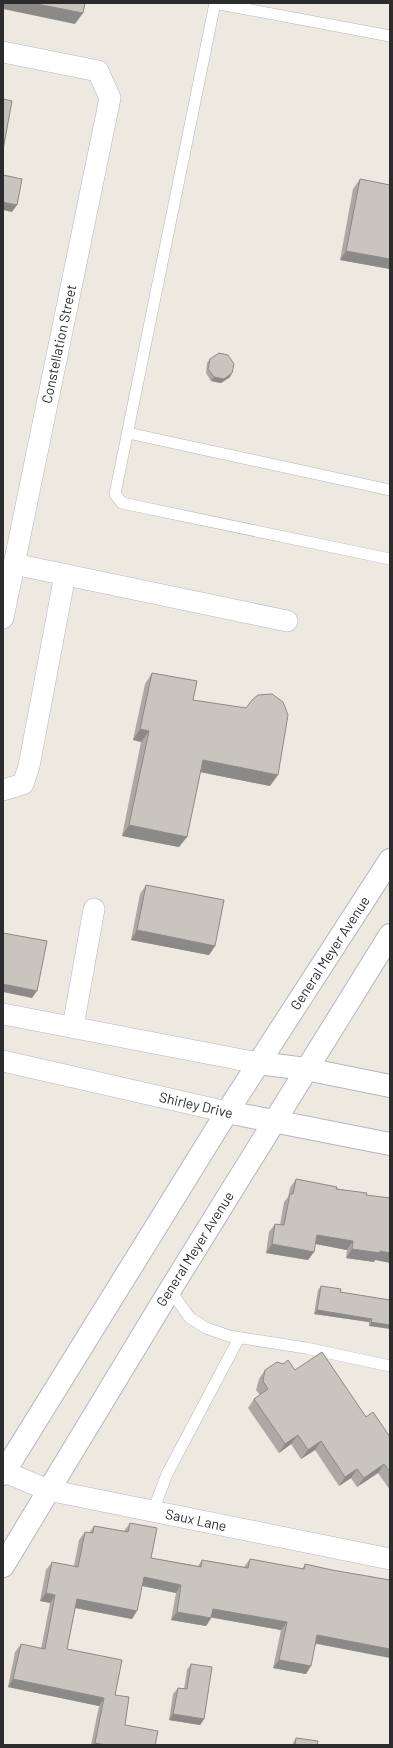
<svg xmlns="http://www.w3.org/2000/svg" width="393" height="1748" font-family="Barlow,sans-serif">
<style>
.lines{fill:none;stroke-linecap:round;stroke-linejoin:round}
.service-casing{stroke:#b4b6be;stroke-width:12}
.minor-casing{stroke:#b4b6be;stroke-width:22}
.tertiary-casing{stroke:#b4b6be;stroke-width:24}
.secondary-casing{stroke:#b4b6be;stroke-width:24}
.service{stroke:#fff;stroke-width:11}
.minor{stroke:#fff;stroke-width:21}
.tertiary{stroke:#fff;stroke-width:22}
.secondary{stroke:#fff;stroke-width:22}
.wall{fill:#aca9a4}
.shaded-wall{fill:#8c8a86}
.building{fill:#c8c5bf;stroke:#8c8a86}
.labels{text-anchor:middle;stroke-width:3;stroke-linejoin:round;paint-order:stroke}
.street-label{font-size:14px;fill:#2c2c2c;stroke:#fff}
</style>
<rect width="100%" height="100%" fill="#ede8e0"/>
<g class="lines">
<!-- service casing -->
<g class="service-casing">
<g id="service">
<path d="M 214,3 L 390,36"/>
<path d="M 215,3 L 115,494 L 122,503 L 390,559"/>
<path d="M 128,433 L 390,490"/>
<path d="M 170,1290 L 190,1318 L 206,1328 L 229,1336 L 306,1348 L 390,1366"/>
<path d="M 153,1511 L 167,1474 L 239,1338"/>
</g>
</g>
<!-- minor casing -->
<g class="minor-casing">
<g id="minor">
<path d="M 3,52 L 98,71 L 110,98 L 3,618"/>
<path d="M 14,564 L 287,621"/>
<path d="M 3,790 L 23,784 L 29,766 L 65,575"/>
<path d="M 3,1014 L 258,1063"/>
<path d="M 73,1027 L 94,909"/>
<path d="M 3,1061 L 227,1112"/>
<path d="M 5,1472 L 48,1490 L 390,1559"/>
</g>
</g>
<!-- tertiary casing -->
<g class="tertiary-casing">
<g id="tertiary">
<path d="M 258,1063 L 306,1069 L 390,1086"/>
<path d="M 227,1112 L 390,1144"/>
</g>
</g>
<!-- secondary casing -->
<g class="secondary-casing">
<g id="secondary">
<path d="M 3,1474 L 227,1112 L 390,860"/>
<path d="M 3,1566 L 170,1290 L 390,935"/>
</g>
</g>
<!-- service -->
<use href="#service" class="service"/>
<!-- minor -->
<use href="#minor" class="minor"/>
<!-- tertiary -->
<use href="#tertiary" class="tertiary"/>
<!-- secondary -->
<use href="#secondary" class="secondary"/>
</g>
<!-- wall -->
<g class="wall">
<path d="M 360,179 L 390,185 L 390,269 L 340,260 L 353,189 Z"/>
<path d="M 210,359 L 230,377 L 221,383 L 211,381 L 206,373 L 207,363 Z"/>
<path d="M 152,673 L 193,700 L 270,786 L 200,772 L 179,847 L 122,836 L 141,742 L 133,740 L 145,684 Z"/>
<path d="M 146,885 L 215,946 L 209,955 L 131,940 L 140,894 Z"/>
<path d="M 296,1179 L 366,1195 L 375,1260 L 374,1262 L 346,1258 L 347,1250 L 315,1244 L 314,1252 L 308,1260 L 266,1253 L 269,1232 L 275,1224 L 280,1225 L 284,1202 L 288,1197 L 290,1188 Z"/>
<path d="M 321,1286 L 340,1292 L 390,1300 L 369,1326 L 369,1322 L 314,1314 L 318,1290 Z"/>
<path d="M 265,1370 L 295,1370 L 366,1417 L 390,1437 L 390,1490 L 378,1473 L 357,1487 L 351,1478 L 339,1486 L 315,1450 L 301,1459 L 291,1444 L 279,1453 L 248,1408 L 254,1399 L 260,1395 L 256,1390 L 259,1379 Z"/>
<path d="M 130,1523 L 151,1558 L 198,1566 L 202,1560 L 244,1567 L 250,1559 L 302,1569 L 305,1564 L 316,1644 L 306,1674 L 273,1668 L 281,1630 L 212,1617 L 206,1626 L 171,1620 L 176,1593 L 142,1586 L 132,1619 L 75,1608 L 67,1649 L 115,1695 L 125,1725 L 155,1745 L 91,1745 L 99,1706 L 8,1687 L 15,1652 L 21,1644 L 41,1649 L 50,1603 L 40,1601 L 46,1570 L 52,1562 L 74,1566 L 79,1540 L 85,1532 L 89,1533 L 94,1526 L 124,1531 Z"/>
<path d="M 191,1664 L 204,1719 L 200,1725 L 169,1720 L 173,1694 L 178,1688 L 184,1689 L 187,1670 Z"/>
<path d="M 296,1738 L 317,1745 L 292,1745 Z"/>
</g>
<!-- shaded-wall -->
<g class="shaded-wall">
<path d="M 3,3 L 32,3 L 83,13 L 75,24 L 3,9 Z"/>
<path d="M 3,202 L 17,205 L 12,212 L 3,210 Z"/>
<path d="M 346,251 L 390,259 L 390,269 L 340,260 Z"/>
<path d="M 232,373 L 230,377 L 221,383 L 211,381 L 214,377 Z"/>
<path d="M 140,729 L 149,731 L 141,742 L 133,740 Z"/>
<path d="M 203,760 L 278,775 L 270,786 L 195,771 Z"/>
<path d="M 129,825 L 187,837 L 179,847 L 122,836 Z"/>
<path d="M 137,930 L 215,946 L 209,955 L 131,940 Z"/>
<path d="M 3,984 L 37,991 L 32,998 L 3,992 Z"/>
<path d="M 317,1235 L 353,1241 L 347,1250 L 311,1243 Z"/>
<path d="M 272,1244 L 314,1252 L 308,1260 L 266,1253 Z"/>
<path d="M 352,1249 L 380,1251 L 390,1253 L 390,1263 L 375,1260 L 374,1262 L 346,1258 Z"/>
<path d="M 317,1310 L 372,1319 L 369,1322 L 314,1314 Z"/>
<path d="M 371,1322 L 390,1325 L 390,1329 L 369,1326 Z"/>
<path d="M 298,1435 L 291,1444 L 279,1453 L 285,1444 Z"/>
<path d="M 321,1441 L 315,1450 L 301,1459 L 308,1450 Z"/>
<path d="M 384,1464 L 378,1473 L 357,1487 L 364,1478 Z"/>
<path d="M 357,1469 L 351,1478 L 339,1486 L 345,1477 Z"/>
<path d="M 144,1577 L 181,1585 L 176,1593 L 138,1585 Z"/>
<path d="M 46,1593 L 55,1595 L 50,1603 L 40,1601 Z"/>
<path d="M 77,1599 L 137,1611 L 132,1619 L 71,1607 Z"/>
<path d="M 213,1609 L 287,1622 L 281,1630 L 208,1617 Z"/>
<path d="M 177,1612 L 211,1618 L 206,1626 L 171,1620 Z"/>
<path d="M 317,1635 L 390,1649 L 390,1658 L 312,1643 Z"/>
<path d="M 279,1660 L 311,1666 L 306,1674 L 273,1668 Z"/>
<path d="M 13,1679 L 104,1698 L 99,1706 L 8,1687 Z"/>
<path d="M 173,1714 L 204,1719 L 200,1725 L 169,1720 Z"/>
<path d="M 95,1743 L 106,1745 L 93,1745 Z"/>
</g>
<!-- building -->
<g class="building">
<path d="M 32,3 L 85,3 L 83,13 Z"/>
<path d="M 3,99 L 12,101 L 3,150 Z"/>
<path d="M 3,175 L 22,179 L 17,205 L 3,202 Z"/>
<path d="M 360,179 L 390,185 L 390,259 L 346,251 Z"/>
<path d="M 219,353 L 228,355 L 234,364 L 232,373 L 224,379 L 214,377 L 208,369 L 210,359 Z"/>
<path d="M 152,673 L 197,681 L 193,700 L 246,708 L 252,700 L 258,695 L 272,694 L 283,702 L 288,715 L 278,775 L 203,760 L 187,837 L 129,825 L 149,731 L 140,729 Z"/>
<path d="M 146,885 L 224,900 L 215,946 L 137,930 Z"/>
<path d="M 3,933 L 47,941 L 37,991 L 3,984 Z"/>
<path d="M 296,1179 L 337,1187 L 336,1189 L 367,1193 L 366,1195 L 390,1198 L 390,1253 L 380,1251 L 380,1253 L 352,1249 L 353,1241 L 317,1235 L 314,1252 L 272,1244 L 275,1224 L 284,1225 L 290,1194 L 293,1194 Z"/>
<path d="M 321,1286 L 341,1289 L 340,1292 L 390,1300 L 390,1325 L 371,1322 L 372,1319 L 317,1310 Z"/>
<path d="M 322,1352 L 366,1417 L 373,1412 L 390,1437 L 390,1472 L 384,1464 L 364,1478 L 357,1469 L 345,1477 L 321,1441 L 308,1450 L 298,1435 L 285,1444 L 254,1399 L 268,1389 L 263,1381 L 265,1370 L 277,1362 L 283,1364 L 288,1360 L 295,1370 Z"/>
<path d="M 130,1523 L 157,1528 L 151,1558 L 201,1567 L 202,1560 L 248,1568 L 250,1559 L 304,1569 L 305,1564 L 332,1570 L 390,1580 L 390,1649 L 317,1635 L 311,1666 L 279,1660 L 287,1622 L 213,1609 L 211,1618 L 177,1612 L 181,1585 L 144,1577 L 137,1611 L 77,1599 L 67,1649 L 122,1660 L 115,1695 L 129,1697 L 125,1725 L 158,1731 L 155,1745 L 106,1745 L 95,1743 L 104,1698 L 13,1679 L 21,1644 L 45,1649 L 55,1595 L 46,1593 L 52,1562 L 78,1567 L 85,1532 L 93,1533 L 94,1526 L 128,1532 Z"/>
<path d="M 191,1664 L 212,1667 L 204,1719 L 173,1714 L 178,1688 L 187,1689 Z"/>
<path d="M 296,1738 L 318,1741 L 317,1745 L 295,1745 Z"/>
</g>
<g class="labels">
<!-- street labels -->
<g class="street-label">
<text transform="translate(59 344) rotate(-78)" y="5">Constellation Street</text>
<text transform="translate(330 953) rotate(-57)" y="5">General Meyer Avenue</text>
<text transform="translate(196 1105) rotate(13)" y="5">Shirley Drive</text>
<text transform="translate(195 1249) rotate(-58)" y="5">General Meyer Avenue</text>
<text transform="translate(196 1520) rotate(12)" y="5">Saux Lane</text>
</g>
</g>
<!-- border -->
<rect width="393" height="1748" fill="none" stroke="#2c2c2c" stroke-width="8"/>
</svg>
